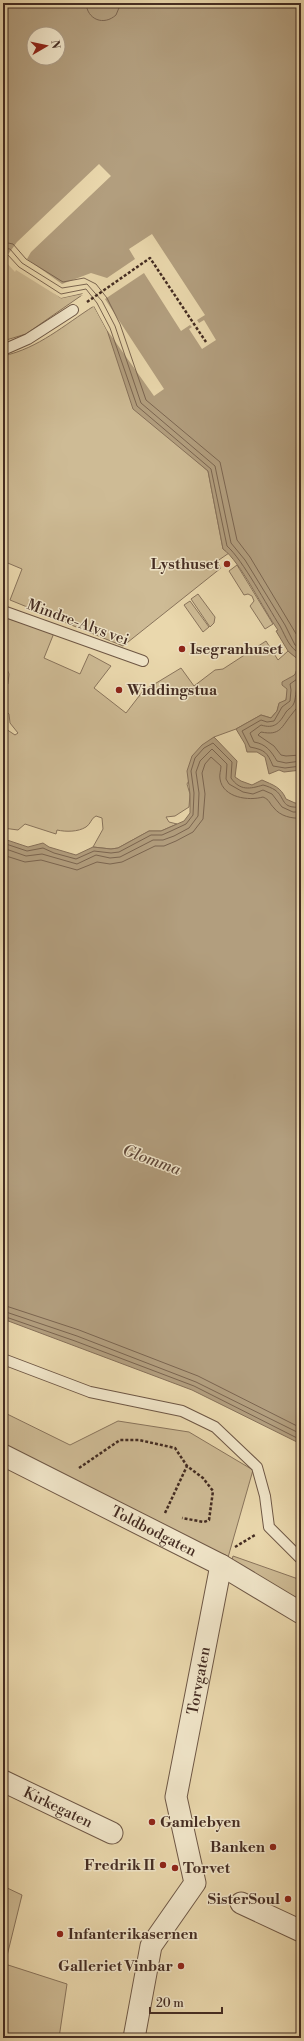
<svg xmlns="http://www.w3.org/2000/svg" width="304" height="2041" font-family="'Libre Bodoni',serif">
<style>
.green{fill:#cebb95;stroke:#89745c}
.water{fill:#b29e7e;stroke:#867059;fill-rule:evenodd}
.pier{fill:#ead8ad}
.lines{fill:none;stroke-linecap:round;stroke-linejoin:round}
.shore{stroke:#7b6550;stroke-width:1}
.lane-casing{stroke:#6e5745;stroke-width:12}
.street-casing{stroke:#6e5745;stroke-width:23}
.path{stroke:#442c22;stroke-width:2.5;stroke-dasharray:3 2;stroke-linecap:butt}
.lane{stroke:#f1e6ca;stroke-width:10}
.street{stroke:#f1e6ca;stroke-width:21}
.poi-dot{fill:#8f2418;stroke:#f1e6ca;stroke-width:1.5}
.labels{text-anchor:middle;stroke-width:3;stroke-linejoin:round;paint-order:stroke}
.poi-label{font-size:15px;font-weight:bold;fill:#442c22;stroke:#f1e6ca;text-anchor:end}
.street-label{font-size:15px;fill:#442c22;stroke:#f1e6ca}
.water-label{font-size:16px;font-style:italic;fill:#604839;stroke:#f1e6ca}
</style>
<rect width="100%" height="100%" fill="#ead8ad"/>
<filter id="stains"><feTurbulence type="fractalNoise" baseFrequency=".005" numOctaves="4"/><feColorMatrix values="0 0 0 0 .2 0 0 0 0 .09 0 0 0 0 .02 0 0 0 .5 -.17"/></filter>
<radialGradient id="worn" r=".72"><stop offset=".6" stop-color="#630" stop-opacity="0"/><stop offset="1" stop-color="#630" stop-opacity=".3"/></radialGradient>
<!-- green -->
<g class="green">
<path d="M 3,254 L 6,258 L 85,293 L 26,334 L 3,341 Z"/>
<path d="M 94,306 L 107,330 L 184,450 L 208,471 L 223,549 L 229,553 L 216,562 L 221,568 L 123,646 L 10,600 L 22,569 L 3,561 L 3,356 C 39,348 64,325 94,306 Z"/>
<path d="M 237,565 L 273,624 L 265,629 L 250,606 L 254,601 L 252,596 L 248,594 L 244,595 L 229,571 Z"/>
<path d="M 198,594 L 215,617 L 214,623 L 210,627 L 191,599 Z"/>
<path d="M 190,601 L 209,627 L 203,632 L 184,605 Z"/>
<path d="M 3,617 L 54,633 L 44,658 L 80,674 L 89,654 L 111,666 L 94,688 L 126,713 L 143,691 L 181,668 L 194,686 L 215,670 L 223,669 L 266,641 L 278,660 L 288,651 L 300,661 C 295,671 298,677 285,681 L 288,689 L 286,700 L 279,704 L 277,711 L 271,718 L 261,715 L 236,729 L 214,737 L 187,784 L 190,794 L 189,807 L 175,816 L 166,817 L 169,822 L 177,824 L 161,831 L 149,831 L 118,848 L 111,849 L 93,847 L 103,829 L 102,818 L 96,816 C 91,818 91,824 86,827 C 78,832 66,832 57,830 L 56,834 L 25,824 L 18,830 L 3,828 L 3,761 L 6,757 L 6,752 L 3,749 L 3,741 L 5,737 L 3,727 L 15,735 L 18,733 L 10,723 L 9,714 L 3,708 L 3,685 L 8,684 L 9,674 L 7,669 L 3,668 Z"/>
<path d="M 3,1412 L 70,1445 L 118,1421 L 189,1432 L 253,1470 L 227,1561 L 3,1445 Z"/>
<path d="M 233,1556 L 301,1580 L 301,1604 L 231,1564 Z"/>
<path d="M 3,1886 L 22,1895 L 5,1964 L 67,1984 L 59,2038 L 3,2038 Z"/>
</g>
<!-- water -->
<g class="water">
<path d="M 3,3 L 100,3 L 103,7 L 108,3 L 301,3 L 301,770 L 284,772 L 279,770 L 269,774 L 265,757 L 257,752 L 247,752 L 245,744 L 236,729 L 261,715 L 271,718 L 277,711 L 279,703 L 286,700 L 287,689 L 282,685 L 282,682 C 301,671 292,679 300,661 L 288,651 L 276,631 L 278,630 C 264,611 240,561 223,549 L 208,471 L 133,409 L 107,330 L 94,306 L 85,293 L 61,298 L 3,254 ZM 34,34 L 58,34 L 58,58 L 34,58 Z"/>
<path d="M 214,737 L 237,761 L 235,777 L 241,781 L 252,785 L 262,780 C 273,785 281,787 286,799 L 295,803 L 301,803 L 301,1444 L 192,1390 L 3,1319 L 3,842 L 4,839 L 28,847 L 43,843 L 49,847 L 76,855 L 93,847 L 111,849 L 118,848 L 149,831 L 161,831 L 184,821 L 190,813 L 190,794 L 187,771 L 192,756 L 202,745 Z"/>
</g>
<!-- pier -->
<path class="pier" d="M 99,164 L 111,176 L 31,252 L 27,259 L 62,284 L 91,273 L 107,278 L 135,259 L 129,249 L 152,234 L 205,315 L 197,320 L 199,323 L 204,320 L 216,340 L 202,349 L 189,329 L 192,327 L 190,325 L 181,331 L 144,273 L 105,299 L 164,389 L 154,396 L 107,330 L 94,306 L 93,307 L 84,295 L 80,296 L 83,293 L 61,298 L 16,270 L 15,272 L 4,260 L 17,242 Z"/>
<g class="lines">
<!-- shore -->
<g class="shore">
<path d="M 86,3 C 87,20 104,26 116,15 L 121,3"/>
<path d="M 3,242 L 13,244 L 26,259 L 63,282 L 84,278 L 96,284 L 107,298 L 120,324 L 146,400 L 220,462 L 237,540 L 250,557 L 301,642"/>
<path d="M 3,248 L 10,249 L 22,263 L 62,288 L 87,284 L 102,301 L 115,326 L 141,403 L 215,466 L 231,543 L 245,560 L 285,625 L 295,645 L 301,649"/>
<path d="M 3,253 L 7,254 L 19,267 L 61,294 L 86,289 L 97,303 L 110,328 L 137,406 L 211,469 L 227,546 C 243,560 267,606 280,626 C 287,639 288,646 301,655"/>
<path d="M 301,674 L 297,679 L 290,684 L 291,690 L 290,701 L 282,707 L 274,721 L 267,722 L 261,720 L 242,731 L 250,747 C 265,750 267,752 273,766 L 285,768 L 301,766"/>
<path d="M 301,682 C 294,688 297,695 294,703 C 293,707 288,709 286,712 C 279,724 274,729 261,725 L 250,733 L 254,742 C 266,744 271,751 277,761 L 286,763 L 301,761"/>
<path d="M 301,698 C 300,707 296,708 292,714 C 281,727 281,736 261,732 L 258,735 L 274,746 L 281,755 L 286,756 L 301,755"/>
<path d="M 3,843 L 27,851 L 43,848 L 54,853 L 76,859 L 94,851 L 111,853 L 119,852 L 151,835 L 162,835 L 171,831 L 186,824 L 193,815 L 194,793 L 191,771 L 195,758 L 204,748 L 213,743 L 232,762 L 231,778 C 240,791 250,789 263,785 C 267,786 272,788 275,790 C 286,798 280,809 301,807"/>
<path d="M 3,848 L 26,856 L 42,854 L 77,864 L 96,855 L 110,858 L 120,857 L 153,840 L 163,840 L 174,836 L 189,828 L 198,816 L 199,793 L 196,772 L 200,761 L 212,749 L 227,764 L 226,779 L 229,784 L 243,792 L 253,794 L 263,790 L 272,794 L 282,807 L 293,812 L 301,812"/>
<path d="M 3,855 L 25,862 L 41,860 L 77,870 L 97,862 L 110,864 L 122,862 L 155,846 L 164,846 L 176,841 L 193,832 L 203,819 L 205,794 L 202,773 L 205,764 L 211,757 L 221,766 C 221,770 219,775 220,779 C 223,798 249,801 263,797 C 270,800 269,803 274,808 C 280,816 292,819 301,818"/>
<path d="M 3,1305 L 79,1330 L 198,1376 L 301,1428"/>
<path d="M 3,1311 L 77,1336 L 196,1382 L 301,1434"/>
<path d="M 3,1316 L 75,1341 L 194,1386 L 301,1440"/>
</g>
<!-- lane casing -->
<g class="lane-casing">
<g id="lane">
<path d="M 3,350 L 28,339 L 73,310"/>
<path d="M 3,611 L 143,661"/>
<path d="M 3,1359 L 90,1392 L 182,1411 L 215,1427 L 257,1467 L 265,1496 L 269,1527 L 301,1559"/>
</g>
</g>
<!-- street casing -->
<g class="street-casing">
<g id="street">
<path id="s1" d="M 3,1455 L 221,1565 L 301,1613"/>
<path id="s2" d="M 3,1781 L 112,1833"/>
<path d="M 241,1903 L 301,1931"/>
<path id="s3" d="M 134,2038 L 151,1946 L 195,1883 L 176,1797 L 221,1565"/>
</g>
</g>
<!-- path -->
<g class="path">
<path d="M 87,302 L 150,258 L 206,342"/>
<path d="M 79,1468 L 120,1440 L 139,1440 L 175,1448 L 187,1466 L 203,1478 L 213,1491 L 209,1520 L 204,1522 L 182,1518"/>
<path d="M 165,1513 L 187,1466"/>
<path d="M 235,1547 L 255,1535"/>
</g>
<!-- lane -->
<use href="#lane" class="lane"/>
<!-- street -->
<use href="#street" class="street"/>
</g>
<!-- markers -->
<g class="poi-dot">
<circle cx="227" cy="564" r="4"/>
<circle cx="182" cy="649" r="4"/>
<circle cx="119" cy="690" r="4"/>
<circle cx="152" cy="1822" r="4"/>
<circle cx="273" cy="1847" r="4"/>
<circle cx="163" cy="1865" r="4"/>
<circle cx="175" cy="1868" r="4"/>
<circle cx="288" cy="1899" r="4"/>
<circle cx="60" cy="1934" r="4"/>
<circle cx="181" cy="1966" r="4"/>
</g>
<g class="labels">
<!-- poi labels -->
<g class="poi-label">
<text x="219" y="569">Lysthuset</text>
<text x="190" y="654" text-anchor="start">Isegranhuset</text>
<text x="127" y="695" text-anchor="start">Widdingstua</text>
<text x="160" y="1827" text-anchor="start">Gamlebyen</text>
<text x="265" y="1852">Banken</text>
<text x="155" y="1870">Fredrik II</text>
<text x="183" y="1873" text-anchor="start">Torvet</text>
<text x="280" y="1904">SisterSoul</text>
<text x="68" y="1939" text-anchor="start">Infanterikasernen</text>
<text x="173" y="1971">Galleriet Vinbar</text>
</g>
<!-- street labels -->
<g class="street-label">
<text transform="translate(78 622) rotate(20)" y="5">Mindre-Alvs vei</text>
<text dy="5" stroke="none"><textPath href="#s1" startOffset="169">Toldbodgaten</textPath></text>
<text dy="5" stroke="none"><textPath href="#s3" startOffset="377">Torvgaten</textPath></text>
<text dy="5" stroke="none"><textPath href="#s2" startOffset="61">Kirkegaten</textPath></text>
</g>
<!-- water labels -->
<g class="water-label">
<text transform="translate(152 1159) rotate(20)" y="6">Glomma</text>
</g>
</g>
<!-- margin -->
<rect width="304" height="2041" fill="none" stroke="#ead8ad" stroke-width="16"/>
<rect x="4" y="4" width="296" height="2033" fill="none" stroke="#442c22" stroke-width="2"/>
<rect x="8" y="8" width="288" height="2025" fill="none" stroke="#442c22"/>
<!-- north arrow -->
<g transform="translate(46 46) rotate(81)"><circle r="19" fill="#f1e6ca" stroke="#ac9c87"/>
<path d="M0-3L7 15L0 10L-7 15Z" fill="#8f2418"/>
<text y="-6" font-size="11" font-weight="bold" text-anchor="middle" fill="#442c22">N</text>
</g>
<!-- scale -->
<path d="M150 2007v6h72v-6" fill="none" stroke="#442c22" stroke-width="2"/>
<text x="156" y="2007" font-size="12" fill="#442c22" stroke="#f1e6ca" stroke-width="3" paint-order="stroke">20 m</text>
<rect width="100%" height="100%" filter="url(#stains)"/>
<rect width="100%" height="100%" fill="url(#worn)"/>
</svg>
